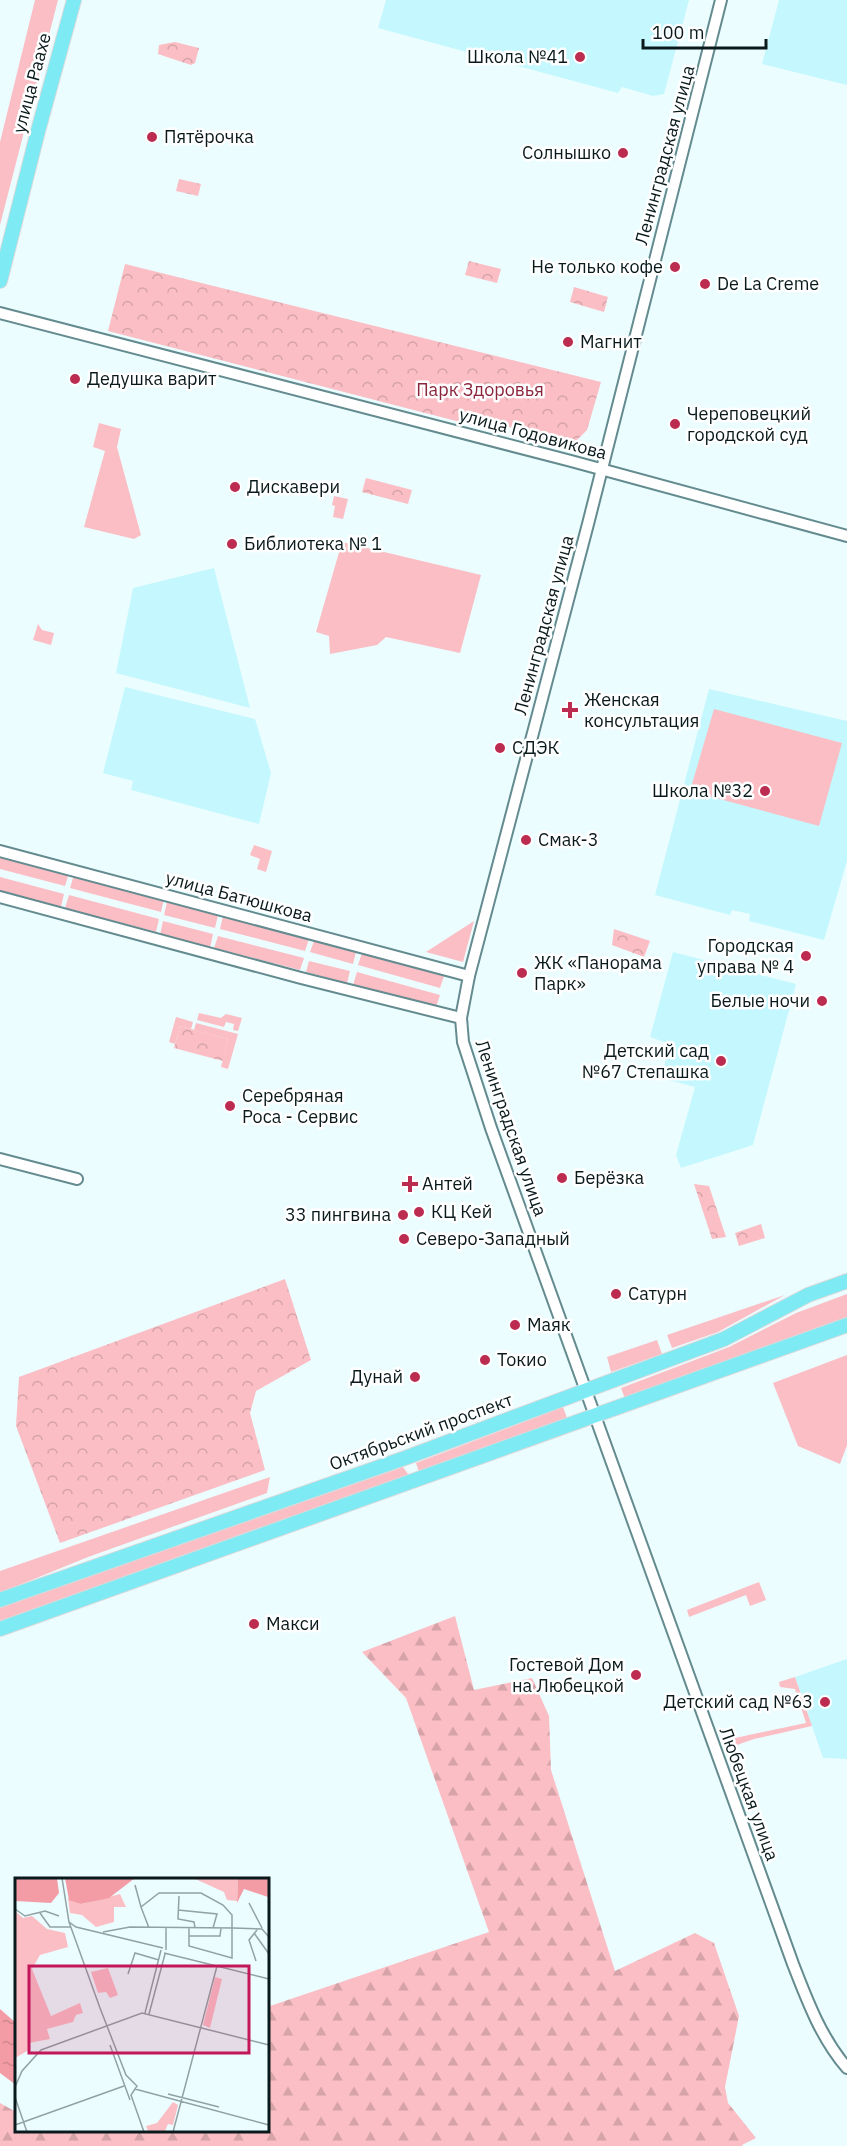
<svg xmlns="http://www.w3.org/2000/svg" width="847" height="2146" font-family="'IBM Plex Sans',sans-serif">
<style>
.built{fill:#c4f8fe}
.grass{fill:#fabec4}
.forest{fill:url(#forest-firs)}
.park{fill:url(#park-crowns)}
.water{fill:url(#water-ripples)}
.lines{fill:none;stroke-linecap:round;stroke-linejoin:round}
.minor-casing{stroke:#648b8f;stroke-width:14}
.major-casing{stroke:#d8dadb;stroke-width:16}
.minor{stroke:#fff;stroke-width:10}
.major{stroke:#7deaf4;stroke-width:14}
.poi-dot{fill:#bc2c50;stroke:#fff;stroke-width:2}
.labels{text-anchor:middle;stroke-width:5;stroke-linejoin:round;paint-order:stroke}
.poi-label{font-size:18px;fill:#0a1a1c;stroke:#fff;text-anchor:start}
.street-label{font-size:18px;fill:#0a1a1c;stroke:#fff}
.park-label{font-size:18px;fill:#8a263c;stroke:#fff}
.inset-road{fill:none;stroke:#92a2a4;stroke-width:1.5}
.view{fill:#c2185b;fill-opacity:0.15;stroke:#c2185b;stroke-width:3}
.inset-edge{fill:none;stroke:#0a1a1c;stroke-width:3}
</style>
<defs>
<pattern id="forest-firs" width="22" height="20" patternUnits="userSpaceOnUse" patternTransform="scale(1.5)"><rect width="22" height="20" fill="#fabec4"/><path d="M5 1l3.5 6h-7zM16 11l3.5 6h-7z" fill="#d5a3a8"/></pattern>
<pattern id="park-crowns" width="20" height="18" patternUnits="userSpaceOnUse" patternTransform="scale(1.5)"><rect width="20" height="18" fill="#fabec4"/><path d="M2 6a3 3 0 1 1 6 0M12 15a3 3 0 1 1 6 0" fill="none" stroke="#d5a3a8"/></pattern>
<pattern id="water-ripples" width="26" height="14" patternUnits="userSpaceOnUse" patternTransform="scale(1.5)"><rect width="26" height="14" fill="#f39ca6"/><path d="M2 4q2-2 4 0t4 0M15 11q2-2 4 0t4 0" fill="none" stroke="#cf868e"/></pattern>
</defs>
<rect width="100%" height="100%" fill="#ecfdff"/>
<!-- built -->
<g class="built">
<path d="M 386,0 L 689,0 L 664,94 L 653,96 L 622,87 L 618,93 L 378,28 Z"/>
<path d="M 779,0 L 847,0 L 847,85 L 762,64 Z"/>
<path d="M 214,568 L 250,708 L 116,673 L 133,588 Z"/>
<path d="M 125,687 L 255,719 L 271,773 L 259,824 L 131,790 L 133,781 L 103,773 Z"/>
<path d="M 709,689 L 847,721 L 847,861 L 824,940 L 749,921 L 750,914 L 732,910 L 730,915 L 655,895 Z"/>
<path d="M 673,952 L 796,984 L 753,1145 L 681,1168 L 676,1155 L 695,1087 L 661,1078 L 670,1044 L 650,1037 Z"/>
<path d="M 847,1659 L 847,1759 L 823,1758 L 795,1677 Z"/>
</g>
<!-- grass -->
<g class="grass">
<path d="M 35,0 L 58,0 L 0,225 L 0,142 Z"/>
<path d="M 99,423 L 121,429 L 117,447 L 141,535 L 134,539 L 84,527 L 105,451 L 93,447 Z"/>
<path d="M 334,496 L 348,499 L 343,519 L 333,517 L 335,506 L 332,505 Z"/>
<path d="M 342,542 L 481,575 L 460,653 L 386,637 L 377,645 L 330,654 L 329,636 L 316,632 Z"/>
<path d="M 38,624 L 42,630 L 54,633 L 51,645 L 33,640 Z"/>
<path d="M 714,709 L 842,743 L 819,826 L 690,791 Z"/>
<path d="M 254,845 L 272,851 L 266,872 L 257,869 L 260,859 L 250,855 Z"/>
<path d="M 0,856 L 69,873 L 65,886 L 0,869 Z"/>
<path d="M 74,875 L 164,899 L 161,912 L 70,888 Z"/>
<path d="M 0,877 L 64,894 L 61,907 L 0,891 Z"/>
<path d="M 69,895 L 159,919 L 156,932 L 65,908 Z"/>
<path d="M 167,902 L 218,915 L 215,928 L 164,915 Z"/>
<path d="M 223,916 L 309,939 L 305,951 L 220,929 Z"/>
<path d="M 163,921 L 213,934 L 210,948 L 160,935 Z"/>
<path d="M 474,921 L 463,962 L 426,952 Z"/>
<path d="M 218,936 L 304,958 L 300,970 L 214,948 Z"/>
<path d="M 314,941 L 356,952 L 353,964 L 310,952 Z"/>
<path d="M 362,953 L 444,976 L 440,988 L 358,965 Z"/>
<path d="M 309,961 L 350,971 L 347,983 L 306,972 Z"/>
<path d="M 357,972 L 440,995 L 436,1007 L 353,985 Z"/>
<path d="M 199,1013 L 221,1018 L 226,1014 L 242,1018 L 238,1031 L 233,1030 L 234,1024 L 226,1022 L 224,1027 L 197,1020 Z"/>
<path d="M 176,1017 L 193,1022 L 191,1029 L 180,1026 L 175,1044 L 169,1042 Z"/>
<path d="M 196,1023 L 238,1034 L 228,1069 L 221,1067 L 228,1039 L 194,1030 Z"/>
<path d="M 847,1294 L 847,1317 L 625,1399 L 621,1388 L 729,1347 L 796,1313 Z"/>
<path d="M 785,1295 L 718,1332 L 672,1348 L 667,1335 Z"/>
<path d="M 657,1340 L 662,1354 L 611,1372 L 607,1357 Z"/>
<path d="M 847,1355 L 847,1445 L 840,1464 L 798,1446 L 773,1383 Z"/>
<path d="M 563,1407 L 567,1418 L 419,1472 L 416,1463 Z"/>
<path d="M 403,1467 L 408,1474 L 406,1478 L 0,1621 L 0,1608 L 8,1604 Z"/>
<path d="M 270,1477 L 267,1493 L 88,1557 L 0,1593 L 0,1571 Z"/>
<path d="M 759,1582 L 766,1600 L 750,1606 L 746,1595 L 689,1617 L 687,1610 Z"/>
<path d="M 795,1677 L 812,1726 L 754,1739 L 734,1746 L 735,1738 L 806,1723 L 795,1689 L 780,1687 L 779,1682 Z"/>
</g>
<!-- forest -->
<path class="forest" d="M 455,1616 L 474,1690 L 532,1678 L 549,1716 L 551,1770 L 615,1971 L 695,1933 L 714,1943 L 739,2016 L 725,2087 L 728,2103 L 756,2138 L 742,2145 L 743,2146 L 0,2146 L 0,2103 L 16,2112 L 16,2130 L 267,2130 L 267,2007 L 489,1932 L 406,1698 L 362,1652 Z"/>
<!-- park -->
<g class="park">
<path d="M 175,42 L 199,48 L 195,63 L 191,65 L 158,54 L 159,45 Z"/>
<path d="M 179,179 L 201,184 L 198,196 L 176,191 Z"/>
<path d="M 469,261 L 501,269 L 497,283 L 465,275 Z"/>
<path d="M 125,264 L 601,382 L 587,430 L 575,442 L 572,450 L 547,445 L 535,434 L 505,426 L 491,430 L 108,331 Z"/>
<path d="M 574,287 L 608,297 L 604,312 L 570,302 Z"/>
<path d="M 366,478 L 412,490 L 408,504 L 362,492 Z"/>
<path d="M 614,929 L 650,941 L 644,957 L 612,945 Z"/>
<path d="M 180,1026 L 228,1039 L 223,1061 L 174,1048 Z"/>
<path d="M 694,1184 L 709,1186 L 726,1237 L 712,1239 Z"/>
<path d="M 761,1224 L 765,1238 L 739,1246 L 735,1233 Z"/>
<path d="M 285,1279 L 311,1360 L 256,1391 L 250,1413 L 265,1470 L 60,1543 L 16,1426 L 19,1377 Z"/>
</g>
<!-- water -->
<path class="water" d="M 0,2009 L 16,2023 L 16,2085 L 0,2073 Z"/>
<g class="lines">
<!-- minor casing -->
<g class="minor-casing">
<g id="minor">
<path d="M 721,0 L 588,524 L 469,976 L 461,1018 L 463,1042 L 491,1128 L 793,1964 C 807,2000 821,2038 847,2068"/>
<path d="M 0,313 L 571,461 L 847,536"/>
<path d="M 0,851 L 469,976"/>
<path d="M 0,897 L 301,978 L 461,1018"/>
<path d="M 0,1159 L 77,1179"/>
</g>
</g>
<!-- major casing -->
<g class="major-casing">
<g id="major">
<path d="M 0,281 L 38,131 L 74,0"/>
<path d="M 0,1600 L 405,1458 L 724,1339 L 808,1295 L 847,1281"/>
<path d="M 0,1629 L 847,1325"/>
</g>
</g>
<!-- minor -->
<use href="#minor" class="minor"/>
<!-- major -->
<use href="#major" class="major"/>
</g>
<!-- markers -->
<g class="poi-dot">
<circle cx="580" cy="57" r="6"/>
<circle cx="152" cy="137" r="6"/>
<circle cx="623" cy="153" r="6"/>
<circle cx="675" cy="267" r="6"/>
<circle cx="705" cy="284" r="6"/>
<circle cx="568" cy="342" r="6"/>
<circle cx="75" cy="379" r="6"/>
<circle cx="675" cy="424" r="6"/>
<circle cx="235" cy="487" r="6"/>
<circle cx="232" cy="544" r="6"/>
<path d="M567 701h6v6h6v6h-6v6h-6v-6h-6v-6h6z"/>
<circle cx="500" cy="748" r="6"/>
<circle cx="765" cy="791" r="6"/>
<circle cx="526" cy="840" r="6"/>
<circle cx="806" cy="956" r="6"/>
<circle cx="522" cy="973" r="6"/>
<circle cx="822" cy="1001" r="6"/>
<circle cx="721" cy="1061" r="6"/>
<circle cx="230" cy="1106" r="6"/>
<circle cx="562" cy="1178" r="6"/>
<path d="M407 1175h6v6h6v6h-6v6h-6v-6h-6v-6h6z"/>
<circle cx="419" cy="1212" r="6"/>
<circle cx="403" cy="1215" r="6"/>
<circle cx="404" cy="1239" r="6"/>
<circle cx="616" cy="1294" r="6"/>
<circle cx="515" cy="1325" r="6"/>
<circle cx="485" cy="1360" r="6"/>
<circle cx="415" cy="1377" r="6"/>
<circle cx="254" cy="1624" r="6"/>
<circle cx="636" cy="1675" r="6"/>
<circle cx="825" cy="1702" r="6"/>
</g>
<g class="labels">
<!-- poi labels -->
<g class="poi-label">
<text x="568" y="63" text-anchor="end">Школа №41</text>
<text x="164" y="143">Пятёрочка</text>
<text x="611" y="159" text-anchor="end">Солнышко</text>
<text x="663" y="273" text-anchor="end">Не только кофе</text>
<text x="717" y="290">De La Creme</text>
<text x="580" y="348">Магнит</text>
<text x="87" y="385">Дедушка варит</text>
<text x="687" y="420">Череповецкий<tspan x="687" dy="21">городской суд</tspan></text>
<text x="247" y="493">Дискавери</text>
<text x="244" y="550">Библиотека № 1</text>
<text x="584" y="706">Женская<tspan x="584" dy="21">консультация</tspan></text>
<text x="512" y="754">СДЭК</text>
<text x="753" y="797" text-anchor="end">Школа №32</text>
<text x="538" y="846">Смак-3</text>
<text x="794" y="952" text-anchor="end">Городская<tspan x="794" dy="21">управа № 4</tspan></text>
<text x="534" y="969">ЖК «Панорама<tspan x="534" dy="21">Парк»</tspan></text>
<text x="810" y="1007" text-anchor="end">Белые ночи</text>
<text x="709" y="1057" text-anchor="end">Детский сад<tspan x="709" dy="21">№67 Степашка</tspan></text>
<text x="242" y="1102">Серебряная<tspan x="242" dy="21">Роса - Сервис</tspan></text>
<text x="574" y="1184">Берёзка</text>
<text x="422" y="1190">Антей</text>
<text x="431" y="1218">КЦ Кей</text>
<text x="391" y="1221" text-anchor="end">33 пингвина</text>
<text x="416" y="1245">Северо-Западный</text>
<text x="628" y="1300">Сатурн</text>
<text x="527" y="1331">Маяк</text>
<text x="497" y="1366">Токио</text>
<text x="403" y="1383" text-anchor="end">Дунай</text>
<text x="266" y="1630">Макси</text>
<text x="624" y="1671" text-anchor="end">Гостевой Дом<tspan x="624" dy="21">на Любецкой</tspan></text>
<text x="813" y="1708" text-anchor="end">Детский сад №63</text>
</g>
<!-- street labels -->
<g class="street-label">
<text transform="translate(32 83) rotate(-75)" y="6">улица Раахе</text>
<text transform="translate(665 155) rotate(-75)" y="6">Ленинградская улица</text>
<text transform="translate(533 434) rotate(15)" y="6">улица Годовикова</text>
<text transform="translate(544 625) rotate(-75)" y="6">Ленинградская улица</text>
<text transform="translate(239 897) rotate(15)" y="6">улица Батюшкова</text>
<text transform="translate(511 1128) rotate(71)" y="6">Ленинградская улица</text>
<text transform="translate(421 1432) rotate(-20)" y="6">Октябрьский проспект</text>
<text transform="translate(749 1794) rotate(70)" y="6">Любецкая улица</text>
</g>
<!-- park labels -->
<g class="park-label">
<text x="480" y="396">Парк Здоровья</text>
</g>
</g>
<!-- overview -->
<g transform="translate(15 1878)">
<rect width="254" height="254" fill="#ecfdff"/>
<path d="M 178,0 L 223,0 L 222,23 L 212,22 L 209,14 ZM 105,16 L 111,29 L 99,29 L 99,44 L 81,49 L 67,37 L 55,35 L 53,20 L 67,26 ZM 0,33 L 8,40 L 17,38 L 32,51 L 50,55 L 53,69 L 25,77 L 17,91 L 36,138 L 65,125 L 68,135 L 61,137 L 58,144 L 32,151 L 35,161 L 14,165 L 14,172 L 0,180 Z" fill="#fabec4"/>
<path d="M 93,90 L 103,117 L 95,120 L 91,114 L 83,115 L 76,94 ZM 200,99 L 207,101 L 195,150 L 188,147 ZM 158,224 L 163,227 L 158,247 L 153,246 L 150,253 L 133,253 L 131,248 L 142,245 Z" fill="#fabec4"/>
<path d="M 0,0 L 42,0 L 44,15 L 36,25 L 0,23 ZM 50,0 L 132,0 L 120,0 L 94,20 L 66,26 L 54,22 ZM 223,0 L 253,0 L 253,19 L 229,11 L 222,25 Z" fill="#f39ca6"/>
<path class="inset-road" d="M 47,0 L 54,44 L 85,130 L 111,197 L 122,208 L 116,217 L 129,254M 120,7 L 126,29M 164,18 L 163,41 L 179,44 L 180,50M 234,25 L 247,50M 0,31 L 10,38 L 30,33 L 44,38M 163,32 L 202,36 L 198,50M 25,35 L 35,49 L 56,49M 54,44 L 61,49 L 148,70M 134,50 L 126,29 L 144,15 L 186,15 L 208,27 L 217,37 L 217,80 L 174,68 L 174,58M 174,50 L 174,58 L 205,58 L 206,50M 88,54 L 115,49 L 218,50 L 247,51 L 254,59M 239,55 L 254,76M 151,72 L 151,50M 149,75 L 254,101M 241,83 L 234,62 L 242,52M 113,96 L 120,75 L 144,82M 130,135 L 146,72M 134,136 L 150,76M 95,167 L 115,222M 0,209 L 7,193 L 26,172 L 127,135 L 254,167M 120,211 L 254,247M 153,216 L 204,229M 0,219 L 12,254M 0,247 L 109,208M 158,254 L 202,88"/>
<path class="view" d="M 14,88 L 234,88 L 234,175 L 14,175 Z"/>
<rect width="254" height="254" class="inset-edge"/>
</g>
<!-- scale -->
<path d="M643 39v9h123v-9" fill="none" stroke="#0a1a1c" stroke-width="3"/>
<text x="652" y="39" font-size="18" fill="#0a1a1c" stroke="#ffffff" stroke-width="4.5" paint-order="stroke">100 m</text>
</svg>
